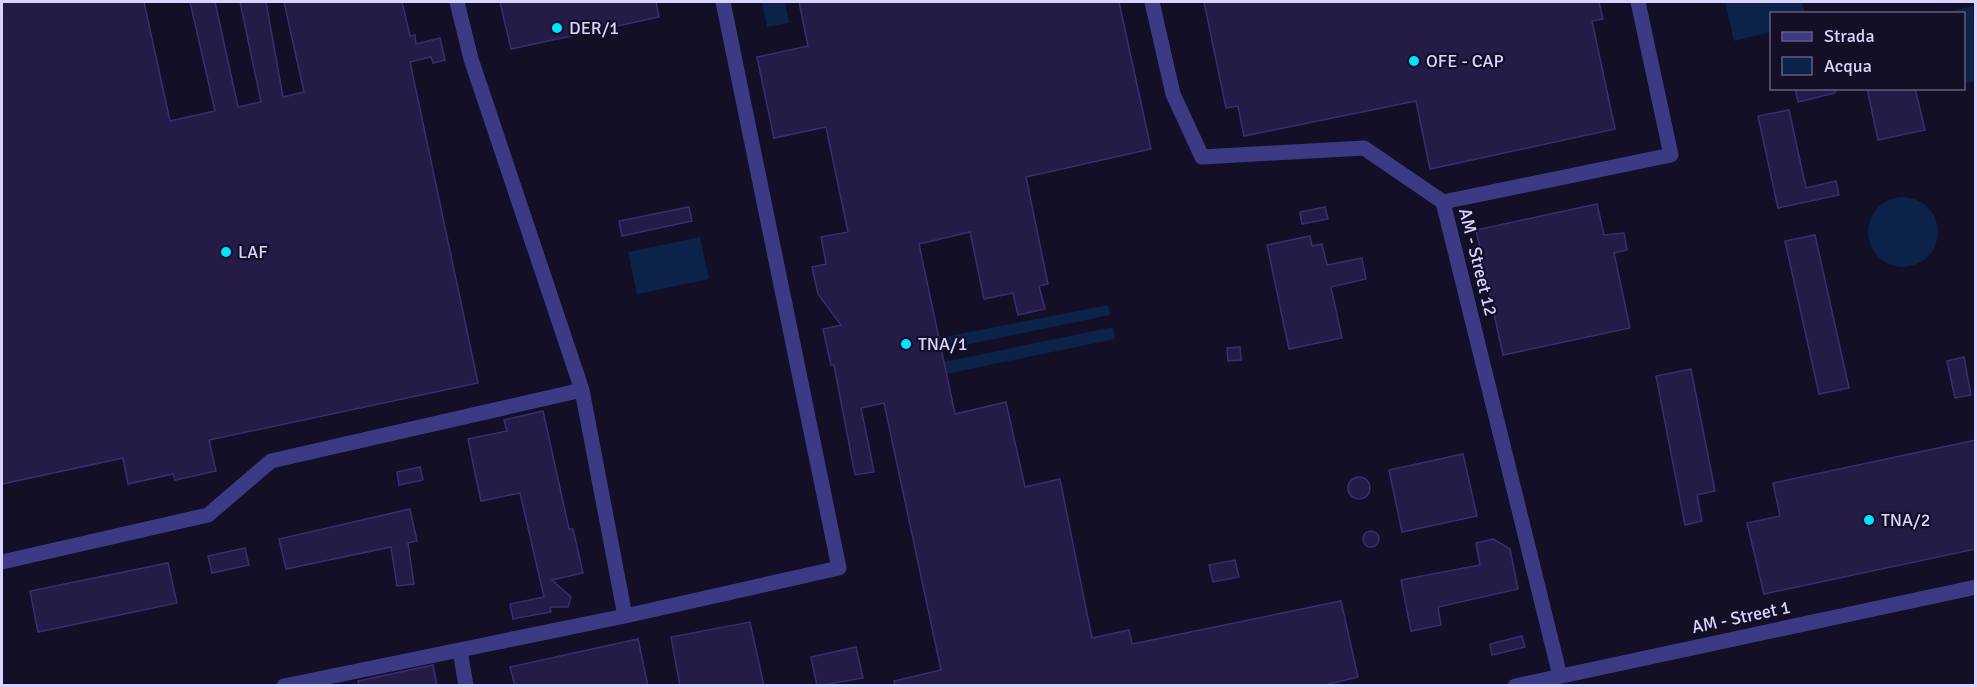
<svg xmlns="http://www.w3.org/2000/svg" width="1977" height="687" viewBox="0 0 1977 687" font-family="Signika,sans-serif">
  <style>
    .water { fill: #0c2248 }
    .building { fill: #241b47; stroke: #3b2d73; stroke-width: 1.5 }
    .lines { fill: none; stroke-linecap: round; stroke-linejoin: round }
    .minor { stroke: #3d3a85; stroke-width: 15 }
    .poi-dot { fill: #00e5ff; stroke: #130f26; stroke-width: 2 }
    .labels { text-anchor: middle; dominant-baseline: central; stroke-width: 4.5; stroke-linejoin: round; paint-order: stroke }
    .poi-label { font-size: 18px; fill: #d9d4ff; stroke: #130f26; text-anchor: start }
    .street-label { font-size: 18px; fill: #d9d4ff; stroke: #130f26 }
  </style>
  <rect width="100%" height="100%" fill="#130f26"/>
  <path class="water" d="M762 2H785L789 23 767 27Z
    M1725 2H1802L1805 13 1772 14 1771 32 1734 41Z
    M1973 6 1975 81 1964 84V14L1946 12Z
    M1868 232a35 35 0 1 1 70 0a35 35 0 1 1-70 0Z
    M700 237 709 279 637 294 628 252Z
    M1108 305 1110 315 941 350 939 338Z
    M1113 327 1115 339 946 374 944 362Z"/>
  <path class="building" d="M2 2H144L170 121 215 111 190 2H215L238 107 261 102 240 2H266L283 97 304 92 284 2H402L410 36 415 35 416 44 440 38 445 60 433 63 431 57 410 62 478 383 209 440 216 471 175 480 173 474 128 484 123 458 2 484Z
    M500 2H656L659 17 511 49Z
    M799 2H1119L1151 149 1026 177 1048 284 1039 286 1045 309 1018 315 1013 293 984 299 970 232 919 244 955 414 1006 402 1025 487 1060 479 1092 638 1129 630 1132 644 1341 601 1358 677 1321 686H895L894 681 941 670 884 403 861 408 874 472 855 475 834 365H831L823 329 841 325 818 294 812 267 826 264 821 237 848 232 826 127 774 138 757 57 808 46Z
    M1204 2H1599L1603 19 1592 21 1615 129 1430 169 1416 101 1244 136 1238 106 1226 108Z
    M1795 88H1835V93L1798 102Z
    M1867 88H1915L1925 130 1878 140Z
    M1789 110 1806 188 1836 181 1839 195 1778 208 1758 116Z
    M1597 204 1604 235 1624 233 1627 250 1614 253 1630 328 1503 355 1476 230Z
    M689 207 692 221 622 236 619 221Z
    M1325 207 1328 219 1302 224 1300 212Z
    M1815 235 1849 388 1819 394 1785 241Z
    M1310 236 1312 246 1322 244 1327 265 1362 258 1366 279 1331 287 1342 338 1289 349 1267 245Z
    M1240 347 1241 360 1228 361 1227 348Z
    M1964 357 1971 395 1955 398 1947 361Z
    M1691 369 1715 491 1697 495 1702 521 1685 525 1656 376Z
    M543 411 569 529H573L583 573 552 580 571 597 568 607H550L551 612 513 619 510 604 544 597 520 493 481 501 468 439 507 431 504 420Z
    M1976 440V549L1764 594 1747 523 1780 516 1773 483Z
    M1463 454 1477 516 1402 532 1389 470Z
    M420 467 423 480 399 485 397 472Z
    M1348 488a11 11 0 1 1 22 0a11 11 0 1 1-22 0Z
    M410 509 417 541 408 543 414 584 397 586 391 547 286 569 279 539Z
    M1363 539a8 8 0 1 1 16 0a8 8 0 1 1-16 0Z
    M1493 539 1510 549 1518 589 1438 607 1441 625 1411 631 1401 580 1480 565 1476 543Z
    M245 548 249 565 212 573 208 556Z
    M1235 560 1239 577 1213 582 1209 565Z
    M168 563 177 603 38 632 30 591Z
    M750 622 764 686H680L671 637Z
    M1522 636 1525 647 1492 655 1490 644Z
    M638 639 648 686H515L510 667Z
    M856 647 863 678 817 686 811 657Z
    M433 665 437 686H359L358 681Z"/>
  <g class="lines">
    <path class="minor" d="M457 2 471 59 582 390
      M1152 2 1173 94 1202 157 1364 148 1443 202
      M2 562 208 515 271 461 582 390 625 616 284 686
      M625 616 839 568 723 2
      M460 650 466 686
      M1560 676 1443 202 1671 155 1638 2
      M1515 686 1976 587"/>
  </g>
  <g class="poi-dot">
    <circle cx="557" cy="28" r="6"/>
    <circle cx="1414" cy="61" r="6"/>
    <circle cx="226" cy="252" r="6"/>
    <circle cx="906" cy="344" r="6"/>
    <circle cx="1869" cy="520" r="6"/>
  </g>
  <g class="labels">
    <g class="poi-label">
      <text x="569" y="28">DER/1</text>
      <text x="1426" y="61">OFE - CAP</text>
      <text x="238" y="252">LAF</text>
      <text x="918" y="344">TNA/1</text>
      <text x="1881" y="520">TNA/2</text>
    </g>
    <g class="street-label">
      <text transform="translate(1478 262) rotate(76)">AM - Street 12</text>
      <text transform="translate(1741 617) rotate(-12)">AM - Street 1</text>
    </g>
  </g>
  <rect width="1977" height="687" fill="none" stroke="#d9d4ff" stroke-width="6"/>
  <rect x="1770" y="12" width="195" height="78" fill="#130f26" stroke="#625e7d" stroke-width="1.5"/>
  <rect x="1782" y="32" width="30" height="9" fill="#3d3a85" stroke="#625e7d" stroke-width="1.5"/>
  <text x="1824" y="42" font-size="18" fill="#d9d4ff">Strada</text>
  <rect x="1782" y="57" width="30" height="18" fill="#0c2248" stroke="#625e7d" stroke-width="1.5"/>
  <text x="1824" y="72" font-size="18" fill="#d9d4ff">Acqua</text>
</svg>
